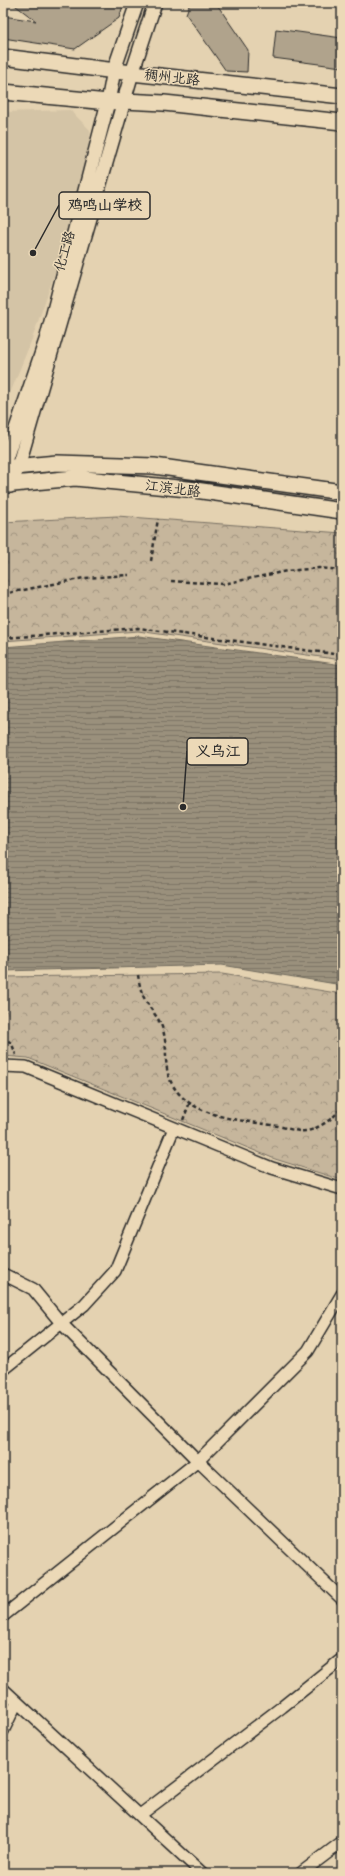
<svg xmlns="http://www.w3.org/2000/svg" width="345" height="1876" viewBox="0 0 345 1876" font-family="'Shantell Sans','LXGW WenKai TC',sans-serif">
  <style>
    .built { fill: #d4c4a6 }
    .forest { fill: url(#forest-crowns); stroke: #787064 }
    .water { fill: url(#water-rules); stroke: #6e685c }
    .building { fill: #b0a38c; stroke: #2b2b2b }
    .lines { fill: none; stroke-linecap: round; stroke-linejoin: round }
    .minor-casing { stroke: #2b2b2b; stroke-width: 14 }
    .tertiary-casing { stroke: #2b2b2b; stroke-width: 16 }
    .secondary-casing { stroke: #2b2b2b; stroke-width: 18 }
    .path { stroke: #2b2b2b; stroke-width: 2.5; stroke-dasharray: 4 3; stroke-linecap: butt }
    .minor { stroke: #ecd9b7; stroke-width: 11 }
    .tertiary { stroke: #ecd9b7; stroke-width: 13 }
    .secondary { stroke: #ecd9b7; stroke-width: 15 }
    .labels { text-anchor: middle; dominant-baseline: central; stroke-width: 3; stroke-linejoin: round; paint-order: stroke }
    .street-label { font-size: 14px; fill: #2b2b2b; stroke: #ecd9b7 }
    .leader { fill: none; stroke: #2b2b2b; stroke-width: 1.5 }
    .callout-dot { fill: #2b2b2b; stroke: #ecd9b7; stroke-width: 1.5 }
    .callout { fill: #ecd9b7; stroke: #2b2b2b; stroke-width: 1.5 }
    .callout-label { font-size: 15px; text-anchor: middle; font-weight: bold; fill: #2b2b2b }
  </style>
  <defs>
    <pattern id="forest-crowns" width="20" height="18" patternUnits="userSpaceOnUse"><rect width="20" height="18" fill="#c6b69c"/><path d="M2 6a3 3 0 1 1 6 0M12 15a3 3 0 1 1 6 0" fill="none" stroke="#a1947f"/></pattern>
    <pattern id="water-rules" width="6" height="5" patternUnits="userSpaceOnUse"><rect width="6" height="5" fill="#9a907c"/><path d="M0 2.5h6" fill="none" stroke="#7e7666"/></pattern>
  </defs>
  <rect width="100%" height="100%" fill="#e4d2b1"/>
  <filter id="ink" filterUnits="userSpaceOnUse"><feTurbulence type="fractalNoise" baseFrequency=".025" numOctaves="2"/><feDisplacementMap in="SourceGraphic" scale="8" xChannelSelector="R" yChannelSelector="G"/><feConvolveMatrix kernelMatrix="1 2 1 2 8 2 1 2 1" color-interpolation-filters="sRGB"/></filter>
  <g filter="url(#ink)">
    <path class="built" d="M328 3H342V9L327 6Z
      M70 110 90 130 92 166 32 339 3 411V112Z"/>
    <path class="forest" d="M117 516 342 533V660L138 631 3 641V522Z
      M222 974 342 994V1180L275 1159 28 1058 3 1056V977Z"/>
    <path class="water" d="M139 636 342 665V985L222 965 3 971V647Z"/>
    <path class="building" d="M12 3H124L119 18 75 49 3 38V16L36 21Z
      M190 3H216L248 50 247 72 226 71 186 14Z
      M276 29 342 38V67L273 58Z"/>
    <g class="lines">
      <g class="minor-casing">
        <path id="minor" d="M3 1066 26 1067 272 1168 342 1189
          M3 1274 33 1289 61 1323 198 1461 342 1599
          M3 1370 84 1305 115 1271 174 1128
          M3 1616 198 1461 308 1351 342 1294
          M3 1689 202 1873
          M3 1731 17 1702
          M140 1815 282 1707 342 1659
          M301 1873 342 1842"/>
      </g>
      <g class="tertiary-casing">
        <path id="tertiary" d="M3 467 47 337 108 102 114 70 137 3
          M10 486 18 467 132 73 155 3"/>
      </g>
      <g class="secondary-casing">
        <path id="secondary" d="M3 57 132 73 342 96
          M3 92 108 102 124 101 164 103 342 122
          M3 468 57 463 154 466 342 492
          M3 485 75 478 188 489 342 511"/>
      </g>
      <path class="path" d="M151 561 158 519
        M171 581 223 584 287 571 319 568 342 570
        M3 594 84 578 129 575
        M3 638 138 628 342 655
        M138 975C139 981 140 988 142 993 147 1007 159 1016 163 1030 170 1055 159 1073 181 1096 205 1119 247 1121 278 1126 287 1128 297 1132 306 1131 317 1130 338 1116 342 1106
        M3 1036 12 1044 16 1055
        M183 1120 190 1102"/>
      <use href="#minor" class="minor"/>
      <use href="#tertiary" class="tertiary"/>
      <use href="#secondary" class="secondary"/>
    </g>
  </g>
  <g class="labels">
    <g class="street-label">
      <text transform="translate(172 77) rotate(6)">稠州北路</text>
      <text transform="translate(64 251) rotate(-74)">化工路</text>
      <text transform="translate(173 488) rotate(7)">江滨北路</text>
    </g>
  </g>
  <path class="leader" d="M33 253L59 205M183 807L187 751"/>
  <g class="callout-dot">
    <circle cx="33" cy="253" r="4"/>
    <circle cx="183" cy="807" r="4"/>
  </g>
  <g class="callout">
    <rect x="59" y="192" width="91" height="27" rx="4"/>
    <rect x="187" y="738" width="61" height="27" rx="4"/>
  </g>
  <g class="callout-label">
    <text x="105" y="210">鸡鸣山学校</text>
    <text x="218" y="756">义乌江</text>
  </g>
  <rect width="345" height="1876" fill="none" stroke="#ecd9b7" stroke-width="16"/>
  <rect x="8" y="8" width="329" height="1860" fill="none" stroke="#2b2b2b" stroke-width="1.5" filter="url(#ink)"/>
</svg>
